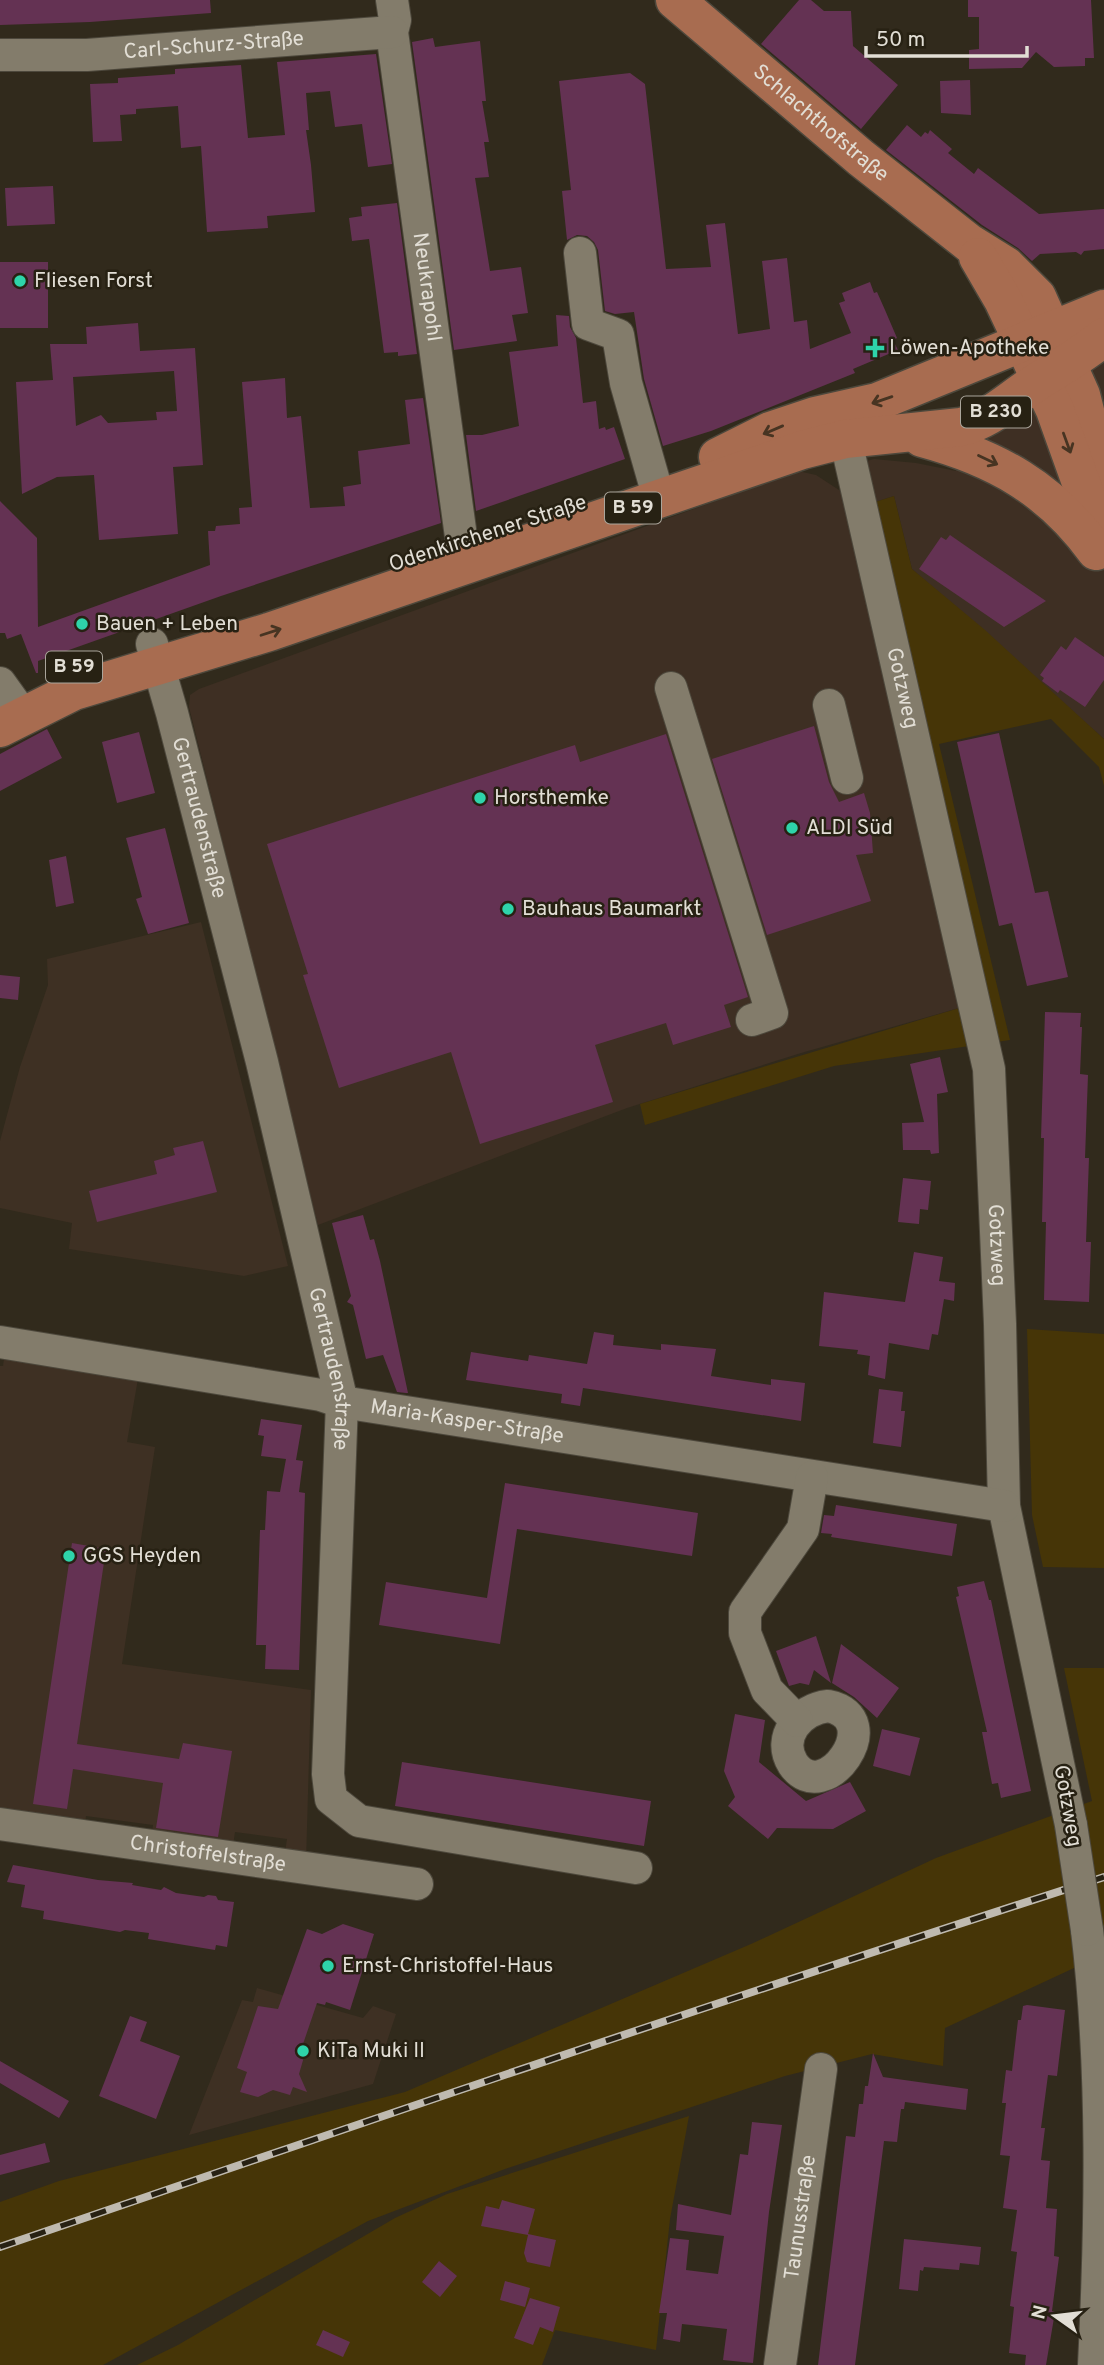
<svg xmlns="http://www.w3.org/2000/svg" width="1104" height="2365" viewBox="0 0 1104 2365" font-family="Overpass,sans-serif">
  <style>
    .commercial { fill: #3e2f23 }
    .education { fill: #3e3023 }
    .green { fill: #463507 }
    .building { fill: #643253; fill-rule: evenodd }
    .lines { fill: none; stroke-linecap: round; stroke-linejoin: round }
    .minor-casing { stroke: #4d483c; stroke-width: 34 }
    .major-casing { stroke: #4d483c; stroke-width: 41 }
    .minor { stroke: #837c6b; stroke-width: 32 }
    .major { stroke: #a86c50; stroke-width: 38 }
    .rail-casing { stroke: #bfbab0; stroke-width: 8 }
    .rail { stroke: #272113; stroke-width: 5; stroke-dasharray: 16; stroke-linecap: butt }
    .minor-bridge-casing { stroke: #4d483c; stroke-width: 34; stroke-linecap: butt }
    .minor-bridge { stroke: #837c6b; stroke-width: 32 }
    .oneway { stroke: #473422 }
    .poi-dot { fill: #2ed4aa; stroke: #272113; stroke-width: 2.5 }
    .labels { text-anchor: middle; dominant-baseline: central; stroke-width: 5; stroke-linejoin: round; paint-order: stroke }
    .shield { fill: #272113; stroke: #aaa59b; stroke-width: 2 }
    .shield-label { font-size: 19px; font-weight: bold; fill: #e2ded5 }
    .street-label { font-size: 21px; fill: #e2ded5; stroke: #272113 }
    .poi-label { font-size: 21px; fill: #e2ded5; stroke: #272113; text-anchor: start }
  </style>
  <rect width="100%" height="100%" fill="#312a1c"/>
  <path class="commercial" d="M1104 356V739L912 569 894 496 869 504 859 463 874 459 916 463 956 471 967 438Z
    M798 471 816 475 842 492 966 1006 801 1053 627 1108 318 1225 189 707 190 695 199 689Z"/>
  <path class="education" d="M201 922 288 1266 244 1276 69 1249 72 1223 0 1208V1141L20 1067 48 985 47 959Z
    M5 1351 139 1373 127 1442 155 1447 122 1664 311 1690 306 1862 284 1859 287 1839 235 1832 232 1852 151 1841 153 1825 86 1816 84 1831 0 1818V1366H3Z
    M257 1988 363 2018 373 2006 396 2014 373 2084 189 2135 242 2000 253 2002Z"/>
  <path class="green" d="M894 496 912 569 985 630 1104 739V786L1099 767 1051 719 939 744 1010 1040 834 1066 645 1125 640 1104 966 1006 847 511Z
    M1027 1329 1104 1334V1568L1043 1567 1032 1515Z
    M1064 1668H1104V1954L945 2028 943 2066 872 2054 785 2076 505 2169 368 2221 103 2365H0V2202L59 2181 405 2092 751 1944 936 1858 1092 1801Z
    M689 2116 670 2219 656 2350 555 2330 542 2365H137L178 2345 395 2218 447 2194Z"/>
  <path class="building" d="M0 0H210L211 13 90 22 0 25Z
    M799 0H811L824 11H851L853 46 898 85 861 129 761 44Z
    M968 0H1091L1094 58H1085V66L1054 67 1036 52 1022 68 969 69V50L979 49V17H968Z
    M433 38 435 47 480 41 486 101H482L489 142H484L489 177 475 178 490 271 521 267 528 313 512 315 517 341 454 350 412 42Z
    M376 54 392 164 368 167 362 124 335 127 330 91 306 93 309 130H306L311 165 315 212 267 216 268 228 207 232 201 146 181 148 178 106 136 109V114L120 115 122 141 93 142 90 84 118 83V78L175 74V69L241 65 248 138 285 135 277 62Z
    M630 73 645 84 666 269 711 267 706 225 725 223 738 334 770 329 762 261 787 258 794 322 807 320 810 349 851 333 839 303 845 301 842 293 870 282 874 293 877 292 885 310 897 338 893 340 898 350 853 369 855 373 711 431 663 446 644 379 634 312 615 314 605 311 598 250 594 242 587 236 577 235 567 240 562 191 571 190 559 81Z
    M970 80 971 115 941 113 940 81Z
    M907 125 921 137 925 132 928 134 930 130 952 149 948 153 974 174 978 168 1039 214 1104 209V249L1084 251 1081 255 1076 252 1040 254 1032 261 1018 248 982 225 886 150Z
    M53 186 55 224 7 226 5 188Z
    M397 203 417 354 398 356V352L384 353 369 239 352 241 349 218 362 216 361 207Z
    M0 262H48V328H0Z
    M556 315 569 316 570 327 576 338 583 403 596 401 599 429 605 427 606 430 614 427 625 459 476 511 466 435H482L519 426 509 352 558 346Z
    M138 323 140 351 195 348 203 465 173 467 178 534 99 540 94 475 57 477 22 494 16 382 53 380 50 344H87L86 327ZM174 371 177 411 156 412 157 420 108 423 101 415 76 426 73 377Z
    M285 378 287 418 301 416 310 508 345 506 343 487 361 484 358 451 410 444 405 400 423 398 441 523 221 596 38 661V673H36L21 634 7 639 5 633H0V501L37 538 38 627 210 565 208 531H215L216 526 240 524 239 508 252 507 242 382Z
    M950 535 973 551 1046 601 1004 627 919 569 941 537 946 540Z
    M1075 637 1104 657V680L1085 707 1060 690 1058 693 1042 681 1044 678 1040 675 1061 646 1066 650Z
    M814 726 829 782 839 802 864 793 870 813 873 853 856 855 871 901 767 935 712 759Z
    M47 729 62 758 0 791V754Z
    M139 732 155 793 117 803 102 742Z
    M999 733 1035 893 1048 891 1068 977 1027 986 1012 923 999 926 957 742Z
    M666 734 748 997 724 1005 731 1027 673 1045 666 1023 595 1045 613 1102 480 1144 451 1052 339 1088 303 975 308 974 267 844 575 745 580 762Z
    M165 828 189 923 148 934 136 899 142 897 126 838Z
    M66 856 74 903 56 907 49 860Z
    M0 975 20 977 18 1000 0 998Z
    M1045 1012 1081 1013 1080 1027H1082L1080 1074 1088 1075 1085 1158H1089L1086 1242H1091L1089 1302 1044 1300 1046 1222H1042L1044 1138H1041Z
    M940 1057 948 1092 937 1094 939 1153 931 1154 930 1150H903L902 1123 924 1122 910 1064Z
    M203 1141 217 1192 97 1222 89 1191 157 1174 154 1161 175 1155 173 1148Z
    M903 1178 931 1181 928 1210 920 1209 919 1224 898 1222Z
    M363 1215 370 1240 374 1239 380 1261 408 1393H406L397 1392 383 1355 366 1359 353 1305 347 1302 351 1296 332 1223Z
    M914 1252 943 1257 939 1281 955 1283 954 1301 944 1299 938 1335 932 1334 929 1350 889 1343 885 1379 868 1375 870 1356 857 1354 858 1350 819 1346 824 1292 905 1302Z
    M594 1332 614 1335 613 1345 661 1350V1344L716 1349 711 1376 771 1385V1379L805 1383 801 1421 583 1388 580 1406 561 1403 562 1394 466 1380 471 1352 528 1361 529 1355 587 1364Z
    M879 1389 903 1392 901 1411H905L901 1447 873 1443Z
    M261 1419 302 1425 296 1460 303 1461 299 1492 305 1493 299 1670 265 1669 266 1645H256L260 1530H265L267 1491 280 1492 286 1459 261 1456 264 1436 258 1435Z
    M505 1483 698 1513 692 1556 517 1529 500 1644 379 1625 386 1582 487 1598Z
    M836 1505 957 1524 952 1556 831 1537 832 1534 821 1533 824 1515 834 1516Z
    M72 1543 106 1549 77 1744 179 1759 183 1743 232 1751 218 1837 156 1828 163 1783 73 1769 67 1809 33 1804Z
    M984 1581 989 1600H991L1031 1791 1001 1798 998 1783 992 1784 982 1732H987L956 1597 959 1596 957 1587Z
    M816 1636 831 1683 814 1670 809 1685 800 1683 789 1686 776 1651Z
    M841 1644 899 1688 877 1718 854 1697 832 1683Z
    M735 1714 765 1720 759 1762 806 1801 850 1782 866 1811 833 1829 777 1828 768 1839 728 1806 735 1797 724 1771Z
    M882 1729 920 1738 910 1776 873 1766Z
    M402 1762 651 1801 644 1846 395 1806Z
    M13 1865 98 1880 133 1883 132 1885 161 1890 164 1887 176 1893 204 1897 208 1895 216 1896 218 1900 234 1902 227 1947 216 1945 215 1950 148 1939 149 1933 125 1930 120 1932 43 1919 44 1911 21 1907 25 1885 7 1882Z
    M343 1924 374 1934 350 2010 326 2002 325 2005 317 2003 303 2044 306 2050 299 2074 307 2092 293 2087 290 2095 273 2090 258 2097 240 2092 247 2072 237 2068 258 2006 278 2009 307 1929 322 1934Z
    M1027 2005 1065 2010 1057 2076 1048 2075 1041 2128H1045L1041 2160 1050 2161 1046 2208 1057 2209 1054 2256 1059 2257 1052 2311 1055 2312 1046 2365H1025L1026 2355 1009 2353 1014 2307 1010 2306 1017 2252 1011 2251 1017 2210 1003 2208 1010 2156 1000 2155 1006 2103H1002L1006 2070 1012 2071 1018 2020H1021L1023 2006Z
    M130 2016 147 2022 140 2041 180 2056 156 2119 99 2096Z
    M873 2053 883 2077 968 2089 966 2110 905 2102 904 2109H901L897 2142 884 2141 855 2365H818L846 2136 855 2137 859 2104H863L865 2086H868Z
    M0 2061 69 2101 59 2118 0 2083Z
    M752 2122 782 2125 769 2212 753 2363 723 2360 727 2329 682 2324 680 2342 663 2339 667 2313H659L670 2238 689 2240 686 2270 718 2274 724 2236 676 2230 678 2204 731 2215 740 2154 748 2155Z
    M45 2143 50 2162 0 2175V2155Z
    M502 2200 535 2209 528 2234 556 2240 550 2267 527 2262 524 2253 528 2235 481 2226 486 2206 499 2209Z
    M904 2239 981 2247 979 2265 960 2263 959 2270 924 2267 923 2271 920 2270 918 2291 899 2289Z
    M439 2261 457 2276 440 2297 422 2282Z
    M505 2281 530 2288 525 2307 500 2300Z
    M530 2298 560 2307 553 2332 540 2327 533 2345 514 2338Z
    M323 2330 350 2342 343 2357 316 2345Z"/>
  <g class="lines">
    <g class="minor-casing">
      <g id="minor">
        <path id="s1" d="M392 0 395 20 392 32 465 566"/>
        <path id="s2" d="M0 55H87L392 32"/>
        <path d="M580 253 588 324 618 335 626 383 654 481"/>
        <path id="s3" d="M840 415 989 1069 1000 1324 1004 1506 1071 1825"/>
        <path id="s4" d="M152 644 172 713 262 1062 342 1402 328 1774 331 1799 359 1821 636 1868"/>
        <path d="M0 683 23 715"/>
        <path d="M671 688 772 1013 752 1020"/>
        <path d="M829 705 847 778"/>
        <path id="s5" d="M0 1342 321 1395 342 1402 1004 1506"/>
        <path d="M828 1706C890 1718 824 1810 793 1764 776 1737 800 1709 828 1706Z"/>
        <path d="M797 1721 767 1690 745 1633V1612L803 1529 812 1477"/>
        <path id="s6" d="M0 1824 417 1884"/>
        <path d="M1087 1930C1104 2072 1101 2222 1094 2365"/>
        <path id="s7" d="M780 2365 821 2069"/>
      </g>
    </g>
    <g class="major-casing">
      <g id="major">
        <path id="s8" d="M675 0 861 158 969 243 1006 266 1037 297 1081 395 1104 486"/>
        <path d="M978 257 1003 300 1055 410 1104 547"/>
        <path d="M922 438C996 458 1050 488 1096 551"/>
        <path d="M718 457 770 431 815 416 877 402 1104 309"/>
        <path d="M0 728 74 691 269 632 802 450 845 439 961 427C989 420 1007 402 1031 386 1055 370 1081 356 1104 337"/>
      </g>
    </g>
    <use href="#minor" class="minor"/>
    <use href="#major" class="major"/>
    <g class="rail-casing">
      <path id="rail" d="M0 2247C367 2121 734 1996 1104 1877"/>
    </g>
    <use href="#rail" class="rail"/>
    <g class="minor-bridge-casing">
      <path id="minor-bridge" d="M1071 1825 1087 1930"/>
    </g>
    <use href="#minor-bridge" class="minor-bridge"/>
  </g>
  <defs><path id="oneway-shaft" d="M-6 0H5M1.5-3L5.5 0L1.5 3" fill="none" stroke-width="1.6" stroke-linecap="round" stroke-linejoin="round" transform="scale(1.75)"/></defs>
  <g class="oneway">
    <use href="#oneway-shaft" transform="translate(882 400) rotate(161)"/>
    <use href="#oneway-shaft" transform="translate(773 430) rotate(157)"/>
    <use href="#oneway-shaft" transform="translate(1067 443) rotate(70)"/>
    <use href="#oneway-shaft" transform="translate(988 460) rotate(25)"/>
    <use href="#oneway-shaft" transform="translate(271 632) rotate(-18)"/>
  </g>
  <g class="poi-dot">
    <circle cx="20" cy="281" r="7"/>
    <path d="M871.5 337.5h7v7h7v7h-7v7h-7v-7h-7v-7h7z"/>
    <circle cx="82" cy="624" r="7"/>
    <circle cx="480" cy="798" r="7"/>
    <circle cx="792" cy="828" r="7"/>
    <circle cx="508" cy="909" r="7"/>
    <circle cx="69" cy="1556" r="7"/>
    <circle cx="328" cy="1966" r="7"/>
    <circle cx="303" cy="2051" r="7"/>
  </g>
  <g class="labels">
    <g class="shield">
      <rect x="961" y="396.5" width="70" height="31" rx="5"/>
      <rect x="605" y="492.5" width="56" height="31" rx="5"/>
      <rect x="46" y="651.5" width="56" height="31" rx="5"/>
    </g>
    <g class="shield-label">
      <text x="996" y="412">B 230</text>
      <text x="633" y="508">B 59</text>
      <text x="74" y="667">B 59</text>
    </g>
    <g class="street-label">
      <text stroke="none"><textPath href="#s2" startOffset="214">Carl-Schurz-Straße</textPath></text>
      <text stroke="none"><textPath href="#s8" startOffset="191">Schlachthofstraße</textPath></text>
      <text stroke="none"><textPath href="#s1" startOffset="290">Neukrapohl</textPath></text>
      <text transform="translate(488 534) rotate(-18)">Odenkirchener Straße</text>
      <text stroke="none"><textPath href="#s3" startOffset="280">Gotzweg</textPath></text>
      <text stroke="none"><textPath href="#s4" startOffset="180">Gertraudenstraße</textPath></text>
      <text stroke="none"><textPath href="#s3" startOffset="847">Gotzweg</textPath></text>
      <text stroke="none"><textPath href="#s4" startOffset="747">Gertraudenstraße</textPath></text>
      <text stroke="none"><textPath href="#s5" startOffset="474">Maria-Kasper-Straße</textPath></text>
      <text transform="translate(1067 1806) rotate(80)">Gotzweg</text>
      <text stroke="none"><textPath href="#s6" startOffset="210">Christoffelstraße</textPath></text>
      <text stroke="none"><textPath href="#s7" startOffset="149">Taunusstraße</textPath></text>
    </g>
    <g class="poi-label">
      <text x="34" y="281">Fliesen Forst</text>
      <text x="889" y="348">Löwen-Apotheke</text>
      <text x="96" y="624">Bauen + Leben</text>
      <text x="494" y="798">Horsthemke</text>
      <text x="806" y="828">ALDI Süd</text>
      <text x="522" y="909">Bauhaus Baumarkt</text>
      <text x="83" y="1556">GGS Heyden</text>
      <text x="342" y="1966">Ernst-Christoffel-Haus</text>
      <text x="317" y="2051">KiTa Muki II</text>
    </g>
  </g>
  <g transform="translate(1055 2316) rotate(284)" stroke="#272113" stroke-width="5" paint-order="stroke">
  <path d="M0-5L12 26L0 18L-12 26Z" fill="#e2ded5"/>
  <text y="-10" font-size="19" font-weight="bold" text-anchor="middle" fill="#e2ded5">N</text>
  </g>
  <path d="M866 46v10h161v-10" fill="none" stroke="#e2ded5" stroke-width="3.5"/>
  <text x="876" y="46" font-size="21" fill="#e2ded5" stroke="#272113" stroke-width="5" paint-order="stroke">50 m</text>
</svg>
